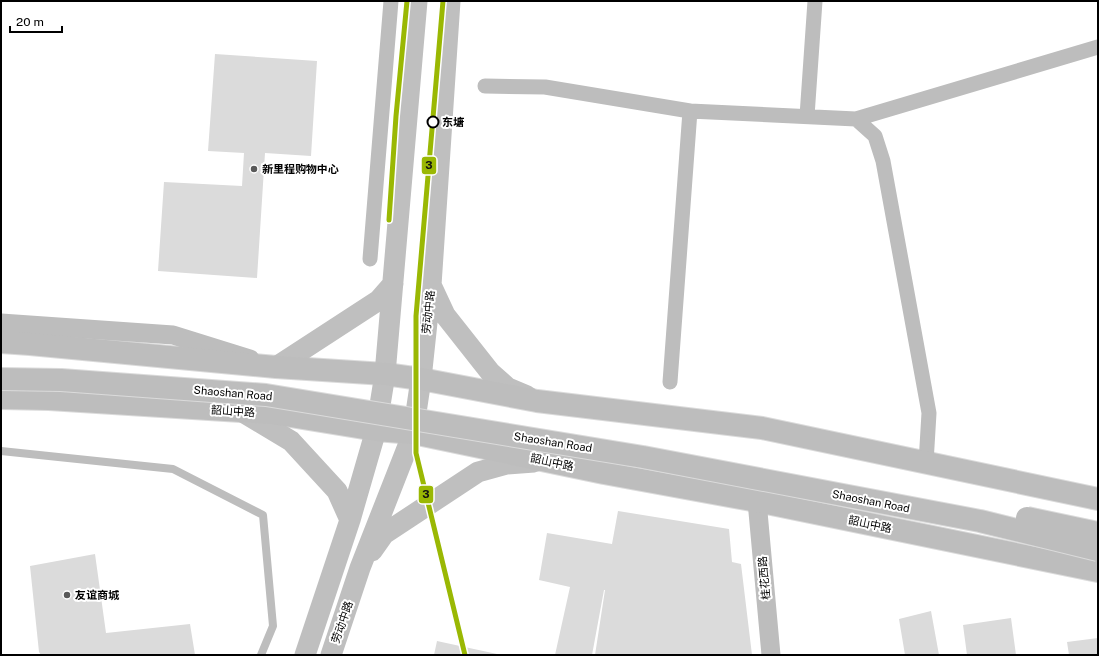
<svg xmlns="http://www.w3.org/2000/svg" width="1099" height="656" viewBox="0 0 1099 656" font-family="'Public Sans','Noto Sans SC',sans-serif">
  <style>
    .building { fill: #dbdbdb }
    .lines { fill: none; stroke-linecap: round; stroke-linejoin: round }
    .primary-casing { stroke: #dbdbdb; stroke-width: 24 }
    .service { stroke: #bdbdbd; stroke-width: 8 }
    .minor { stroke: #bdbdbd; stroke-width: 15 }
    .tertiary { stroke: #bdbdbd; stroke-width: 19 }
    .secondary { stroke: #bfbfbf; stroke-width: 21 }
    .primary { stroke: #bdbdbd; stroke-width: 22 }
    .primary-bridge-casing { stroke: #dbdbdb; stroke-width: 24; stroke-linecap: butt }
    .primary-bridge { stroke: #bdbdbd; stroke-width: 22 }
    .metro-1-casing { stroke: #fff; stroke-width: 8 }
    .metro-1 { stroke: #9ab803; stroke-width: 5 }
    .stop-dot { fill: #fff; stroke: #000; stroke-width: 2 }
    .poi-dot { fill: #595959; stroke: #fff; stroke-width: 1.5 }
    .labels { text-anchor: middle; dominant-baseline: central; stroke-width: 4; stroke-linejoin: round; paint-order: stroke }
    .stop-label { font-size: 11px; font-weight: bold; fill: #000; stroke: #fff; text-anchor: start }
    .poi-label { font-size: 11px; font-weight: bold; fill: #000; stroke: #fff; text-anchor: start }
    .street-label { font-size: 11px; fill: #000; stroke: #fff }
    .line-badge { stroke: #fff; stroke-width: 1.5 }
    .pale-badge-label { font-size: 11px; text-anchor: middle; font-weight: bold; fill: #111 }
  </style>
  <rect width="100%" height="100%" fill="#fff"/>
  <path class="building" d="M215 54 317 61 311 156 265 153 257 278 158 271 164 182 242 186 244 153 208 151Z
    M618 511 729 529 732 562 741 564 752 655H595L605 590H604L592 655H555L570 587 539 580 547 533 612 544Z
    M95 554 106 633 190 624 195 655H41L39 652 30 566Z
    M931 611 939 655H905L899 619Z
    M1011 618 1016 655H967L963 625Z
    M1098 638V655H1069L1067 642Z
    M437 641 497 654V655H434Z"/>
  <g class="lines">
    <g class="primary-casing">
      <path id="primary" d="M1 342 30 344 276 367 385 374 421 379 537 401 762 428 1098 499
        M1 398 49 399 272 413 376 430 413 433 604 473 757 501 1098 571"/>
    </g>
    <path class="service" d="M1 451 173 469 263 515 273 626 261 655"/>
    <path class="minor" d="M485 86 545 87 690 111
      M807 116 815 1
      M856 119 1098 47
      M370 259 391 1
      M670 382 690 111 856 119 875 136 883 161 929 413 926 463"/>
    <path class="tertiary" d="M1 323 173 335 250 359
      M757 501 771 655"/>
    <path class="secondary" d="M431 285 445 315 490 372 508 388 527 396
      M276 367 379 300 393 284
      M241 411 291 441 337 491 350 520
      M372 551 384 534 478 472 507 464 534 462
      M305 655 350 520 376 430 385 374 417 1
      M331 655 360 568 413 433 421 379 431 285 450 1"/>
    <use href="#primary" class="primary"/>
    <g class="primary-bridge-casing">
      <path id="primary-bridge" d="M1 379 61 380 266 395 643 457 980 521 1098 550
        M1027 518 1098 533"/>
    </g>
    <use href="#primary-bridge" class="primary-bridge"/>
    <g class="metro-1-casing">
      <path id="metro-1" d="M443 1 416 316V453L465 655
        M389 220 396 116 407 1"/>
    </g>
    <use href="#metro-1" class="metro-1"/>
  </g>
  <circle class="stop-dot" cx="433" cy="122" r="5.5"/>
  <g class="poi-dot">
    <circle cx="254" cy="169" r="4"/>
    <circle cx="67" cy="595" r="4"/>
  </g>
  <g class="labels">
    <g class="stop-label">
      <text x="442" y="122">东塘</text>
    </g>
    <g class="poi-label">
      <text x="262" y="169">新里程购物中心</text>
      <text x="75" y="595">友谊商城</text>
    </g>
    <g class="street-label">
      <text transform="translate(428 312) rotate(-84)">劳动中路</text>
      <text transform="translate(233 393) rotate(5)">Shaoshan Road</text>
      <text transform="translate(233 411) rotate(4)">韶山中路</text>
      <text transform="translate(553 442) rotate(9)">Shaoshan Road</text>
      <text transform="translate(552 462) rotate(12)">韶山中路</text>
      <text transform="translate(871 501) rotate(11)">Shaoshan Road</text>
      <text transform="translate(870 524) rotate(12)">韶山中路</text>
      <text transform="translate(764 578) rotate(-95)">桂花西路</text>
      <text transform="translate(342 622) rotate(-71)">劳动中路</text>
    </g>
  </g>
  <g class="line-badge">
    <rect x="421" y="156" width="16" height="19" rx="4" fill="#9ab803"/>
    <rect x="418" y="485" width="16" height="19" rx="4" fill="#9ab803"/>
  </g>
  <g class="pale-badge-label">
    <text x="429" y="169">3</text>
    <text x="426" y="498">3</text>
  </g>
  <rect width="1099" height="656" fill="none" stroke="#000000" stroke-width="4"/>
  <path d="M10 26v6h52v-6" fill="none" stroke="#000000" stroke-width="2"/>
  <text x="16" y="26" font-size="12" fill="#000000" stroke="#ffffff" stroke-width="3" paint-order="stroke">20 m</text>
</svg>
